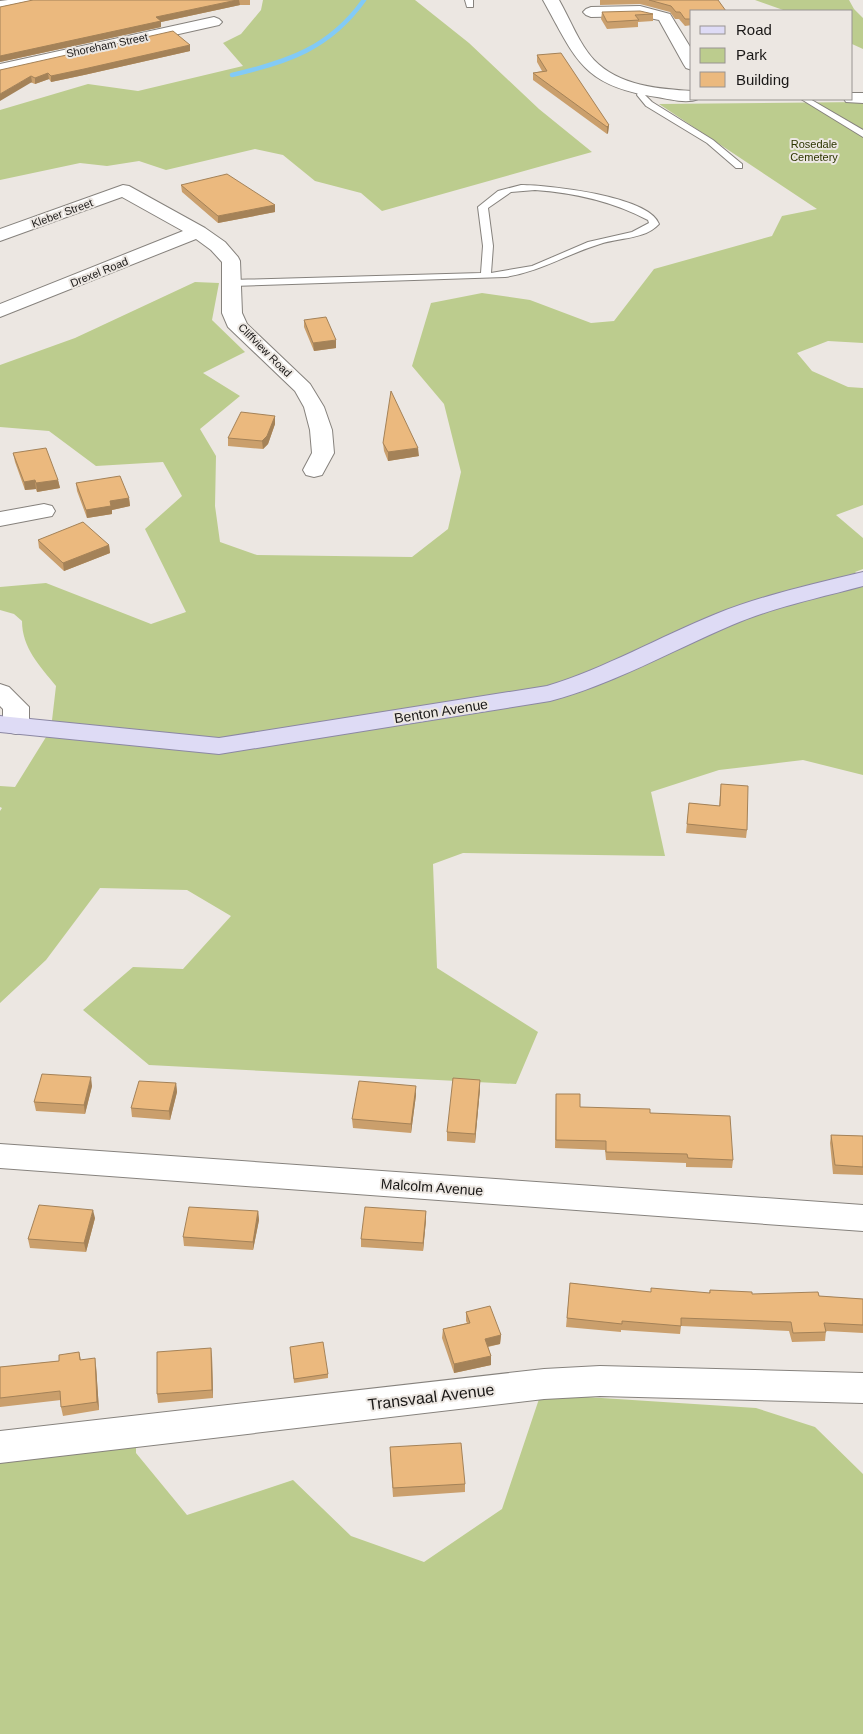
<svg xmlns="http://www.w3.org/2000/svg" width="863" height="1734" viewBox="0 0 863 1734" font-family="Arial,sans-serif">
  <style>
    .green { fill: #bccc8e }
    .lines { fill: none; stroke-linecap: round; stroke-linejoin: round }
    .stream { stroke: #82caf6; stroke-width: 4.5 }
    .service-casing { stroke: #86827d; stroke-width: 2 }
    .minor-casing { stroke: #86827d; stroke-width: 2 }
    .tertiary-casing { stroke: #86827d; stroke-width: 2 }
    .primary-casing { stroke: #8b87a3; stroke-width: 2 }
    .service { fill: #fff; fill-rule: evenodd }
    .minor { fill: #fff; fill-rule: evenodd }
    .tertiary { fill: #fff; fill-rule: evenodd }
    .primary { fill: #dedbf5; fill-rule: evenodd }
    .wall { fill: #ca9f6c }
    .shaded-wall { fill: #a48258 }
    .building { fill: #ebb97e; stroke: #a48258 }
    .labels { text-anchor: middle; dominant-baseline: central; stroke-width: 4; stroke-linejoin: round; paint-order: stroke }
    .far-street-label { font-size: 11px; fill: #1a1817; stroke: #ece7e2 }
    .far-park-label { font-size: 11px; fill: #2c3500; stroke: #ece7e2 }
    .street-label { font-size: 14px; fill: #1a1817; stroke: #ece7e2 }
    .near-street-label { font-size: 16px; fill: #1a1817; stroke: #ece7e2 }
  </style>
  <rect width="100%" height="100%" fill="#ece7e2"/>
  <path class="green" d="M263 0H415L469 43 539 109 592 152 382 211 361 193 315 181 283 155 255 149 166 170 139 161 107 166 80 163 0 180V110L88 84 138 91 243 66 223 43 241 34 261 10Z
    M755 0H849L854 9 863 18V49L852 44V11H786Z
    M863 102V343L828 341 797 353 812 371 848 387 863 388V505L836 515 863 538V569L855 572 863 579V775L803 760 719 770 651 792 665 856 463 853 433 864 437 968 538 1032 516 1084 149 1065 83 1010 133 967 183 969 231 916 187 890 100 888 46 960 0 1003V811L2 808 0 807V786L15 787 51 729 56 686C40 666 22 648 22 621L14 614 0 610V587L46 583 151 624 186 612 145 529 182 496 163 462 96 466 49 431 0 427V365L75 338 195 282 219 283 212 320 245 352 203 373 240 396 200 429 216 456 215 506 220 542 257 555 412 557 448 529 461 472 444 404 412 366 431 303 482 293 530 300 591 323 614 321 654 269 772 236 782 216 817 209 659 104Z
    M586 1397 756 1408 815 1427 863 1474V1734H0V1463L136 1446V1453L187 1515 293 1480 351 1536 424 1562 502 1509 539 1399Z"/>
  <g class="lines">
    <path class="stream" d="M232 75C288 62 330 48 364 0"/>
    <g class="service-casing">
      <path id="service" d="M465 0H473V7H467Z
        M640 87H646L645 95 652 102 713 140 742 164V168H736L707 143 646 106 637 95Z
        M801 99H810L863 130V137Z
        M521 185C548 185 649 196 659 224 644 240 620 237 600 244 567 254 540 272 505 277L232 286 227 283 232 280 481 273 483 246 478 207 498 191ZM535 190C575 193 612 201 648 220L649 223 632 232 588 242 532 266 491 273 493 246 488 208 511 192Z"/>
    </g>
    <g class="minor-casing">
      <path id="minor" d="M8 0H40L37 3 0 11V1Z
        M640 6 670 14 692 50V70L686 68 684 65 659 20 640 16 591 17 586 15 583 12 586 9 591 7Z
        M214 17 219 19 222 22 219 25 0 74V64Z
        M123 185 129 186 205 228 225 242 238 257 240 261 242 313 247 324 310 384 324 407 332 430 334 453 322 475 314 477 306 475 303 470 312 453 310 430 304 407 295 391 228 327 222 313V262L211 250 196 239 0 317V304L183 231 122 197 0 241V229Z
        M44 504 52 506 55 511 52 516 0 526V512Z
        M0 684 9 687 29 707V726L25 732 16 734 7 732 3 726V709L0 706Z
        M0 1144 863 1205V1231L0 1168Z
        M600 1366 863 1373V1403L600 1396 544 1399 0 1463V1431L544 1369Z"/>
    </g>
    <g class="tertiary-casing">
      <path id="tertiary" d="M543 0H559C570 19 579 44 594 60 619 86 659 89 692 91V99H698C687 104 669 99 657 97 582 86 576 59 543 0Z
        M852 93H863V103L846 102 844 99H852Z"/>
    </g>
    <g class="primary-casing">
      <path id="primary" d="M863 572V586C819 598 774 607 732 625 671 651 614 684 550 701L219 754 0 732V716L219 738 547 686C606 668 659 637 716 614 763 595 814 584 863 572Z"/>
    </g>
    <use href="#service" class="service"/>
    <use href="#minor" class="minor"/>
    <use href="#tertiary" class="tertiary"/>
    <use href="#primary" class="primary"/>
  </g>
  <path class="wall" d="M33 0H250V5H240L161 22V27L0 62V7Z
    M600 0H718L692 11V25L685 26 679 19H675L670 12 640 4 600 5Z
    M602 12 653 14V21L638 22V27L607 29 601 19Z
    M190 45V51L84 75 51 82 49 79 35 84 0 70Z
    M537 55 609 125 608 133 607 134 533 80V73L542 71 537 62Z
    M181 185 275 205V212L218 223 182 192Z
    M304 320 336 348 314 351 304 327Z
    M275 416V424L268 444 263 449 228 446V438Z
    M383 443 419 456 388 461 384 451Z
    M13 453 58 480 60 488 37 492 36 489 25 490 15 462Z
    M76 483 129 498 130 506 112 510V514L87 518 77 491Z
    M38 540 109 545 110 553 64 571 39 548Z
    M721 784 747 830 746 838 686 833 689 803 719 806Z
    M176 1083 177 1092 170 1120 132 1117 131 1108Z
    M92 1086 85 1114 36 1111 34 1102Z
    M480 1089 475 1143 447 1141V1132Z
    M556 1094 580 1107 650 1113 733 1160 732 1168 686 1167V1163L606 1160 605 1150 555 1148Z
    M416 1095 411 1133 353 1128 352 1119Z
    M831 1135 863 1136V1175L833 1174 830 1143Z
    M258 1211 259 1220 253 1250 184 1246 183 1237Z
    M426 1211V1220L423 1251 361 1247V1239Z
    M95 1218 86 1252 30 1248 28 1239Z
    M570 1283 650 1292 709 1293 710 1290 752 1294 819 1296 863 1299V1333L826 1331 825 1341 792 1342 789 1331 681 1326 680 1334 621 1330V1332L566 1327Z
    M466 1312 501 1335 500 1344 488 1347 491 1356V1365L454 1373 442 1338 443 1329 467 1323 466 1321Z
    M290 1347 328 1374V1378L294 1383Z
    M79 1352 81 1360 96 1366 99 1410 63 1416 61 1407V1400L0 1407V1367L59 1361Z
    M212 1356 213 1398 158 1403 157 1394Z
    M390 1455 465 1484V1492L393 1497Z"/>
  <path class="shaded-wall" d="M237 0H239L240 5 161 22V27L0 62V56L156 17Z
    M190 45V51L84 75 51 82V76Z
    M48 73 49 79 35 84V78Z
    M31 76 32 82 0 101V94Z
    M609 125 608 133 607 134V127Z
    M275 205V212L218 223V216Z
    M336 340V348L314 351 313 343Z
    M275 416V424L268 444 263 449 262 441Z
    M418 448 419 456 388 461V452Z
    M35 480 36 489 25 490 24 482Z
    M58 480 60 488 37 492 36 483Z
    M129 498 130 506 112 510V514L87 518 86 510 110 501Z
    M109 545 110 553 64 571 63 563Z
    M91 1077 92 1086 85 1114 84 1105Z
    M480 1080V1089L475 1143V1134Z
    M176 1083 177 1092 170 1120 169 1111Z
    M416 1086V1095L411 1133V1124Z
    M93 1210 95 1218 86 1252 84 1243Z
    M258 1211 259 1220 253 1250V1242Z
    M426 1211V1220L423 1251V1243Z
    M501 1335 500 1344 485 1347V1339Z
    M211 1348 212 1356 213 1398 212 1390Z
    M491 1356V1365L454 1373V1364Z
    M95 1358 96 1366 99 1410 97 1402Z"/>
  <path class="building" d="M33 0H237L156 17 161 21 0 56V7Z
    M649 0H718L726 11H692V19H685L680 12H676L671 6Z
    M640 11 653 14 635 15 639 20 607 22 602 12Z
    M173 31 190 45 84 69 51 76 48 73 35 78 31 76 0 94V70Z
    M561 53 609 125 607 127 533 73 547 71 537 55Z
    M227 174 275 205 218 216 181 185Z
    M326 317 336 340 313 343 304 320Z
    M391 391 418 448 388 452 383 443Z
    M241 412 275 416 267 436 262 441 228 438Z
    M46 448 58 480 36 483 35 480 24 482 13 453Z
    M120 476 129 498 110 501 111 506 86 510 76 483Z
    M83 522 109 545 63 563 38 540Z
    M721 784 748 786 747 830 687 824 689 803 720 806Z
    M42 1074 91 1077 84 1105 34 1102Z
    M453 1078 480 1080 475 1134 447 1132Z
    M139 1081 176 1083 169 1111 131 1108Z
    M359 1081 416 1086 411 1124 352 1119Z
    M556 1094H580V1107L650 1109V1113L730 1116 733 1160 688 1158 687 1154 606 1152V1141L556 1140Z
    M831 1135 863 1136V1167L835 1165Z
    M39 1205 93 1210 84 1243 28 1239Z
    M189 1207 258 1211 253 1242 183 1237Z
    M365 1207 426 1211 423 1243 361 1239Z
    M570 1283 651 1292V1288L710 1293V1290L752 1292V1294L818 1292 819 1296 863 1299V1325L824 1323 826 1332 793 1333 791 1322 681 1318V1326L622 1321V1324L567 1318Z
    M490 1306 501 1335 485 1339 491 1356 454 1364 443 1329 470 1323 466 1312Z
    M323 1342 328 1374 294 1379 290 1347Z
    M211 1348 212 1390 157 1394V1352Z
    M79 1352 80 1360 95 1358 97 1402 61 1407 60 1391 0 1398V1367L59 1361V1355Z
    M461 1443 465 1484 393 1488 390 1447Z"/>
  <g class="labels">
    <g class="far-street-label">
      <text transform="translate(107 45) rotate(-12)">Shoreham Street</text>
      <text transform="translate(62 213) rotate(-20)">Kleber Street</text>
      <text transform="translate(99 272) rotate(-22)">Drexel Road</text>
      <text transform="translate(265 350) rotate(45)">Cliffview Road</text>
    </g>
    <g class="far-park-label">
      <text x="814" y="144">Rosedale<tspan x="814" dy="13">Cemetery</tspan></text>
    </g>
    <g class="street-label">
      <text transform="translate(441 711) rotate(-9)">Benton Avenue</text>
      <text transform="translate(432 1187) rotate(4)">Malcolm Avenue</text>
    </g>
    <g class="near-street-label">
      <text transform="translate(431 1397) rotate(-7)">Transvaal Avenue</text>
    </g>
  </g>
  <rect x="690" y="10" width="162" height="90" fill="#ece7e2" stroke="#989491"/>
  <rect x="700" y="26" width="25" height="8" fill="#dedbf5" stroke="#989491"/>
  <text x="736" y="35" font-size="15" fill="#1a1817">Road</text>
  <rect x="700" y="48" width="25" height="15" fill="#bccc8e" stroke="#989491"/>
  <text x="736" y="60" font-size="15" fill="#1a1817">Park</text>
  <rect x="700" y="72" width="25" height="15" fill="#ebb97e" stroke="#989491"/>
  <text x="736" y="85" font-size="15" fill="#1a1817">Building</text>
</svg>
